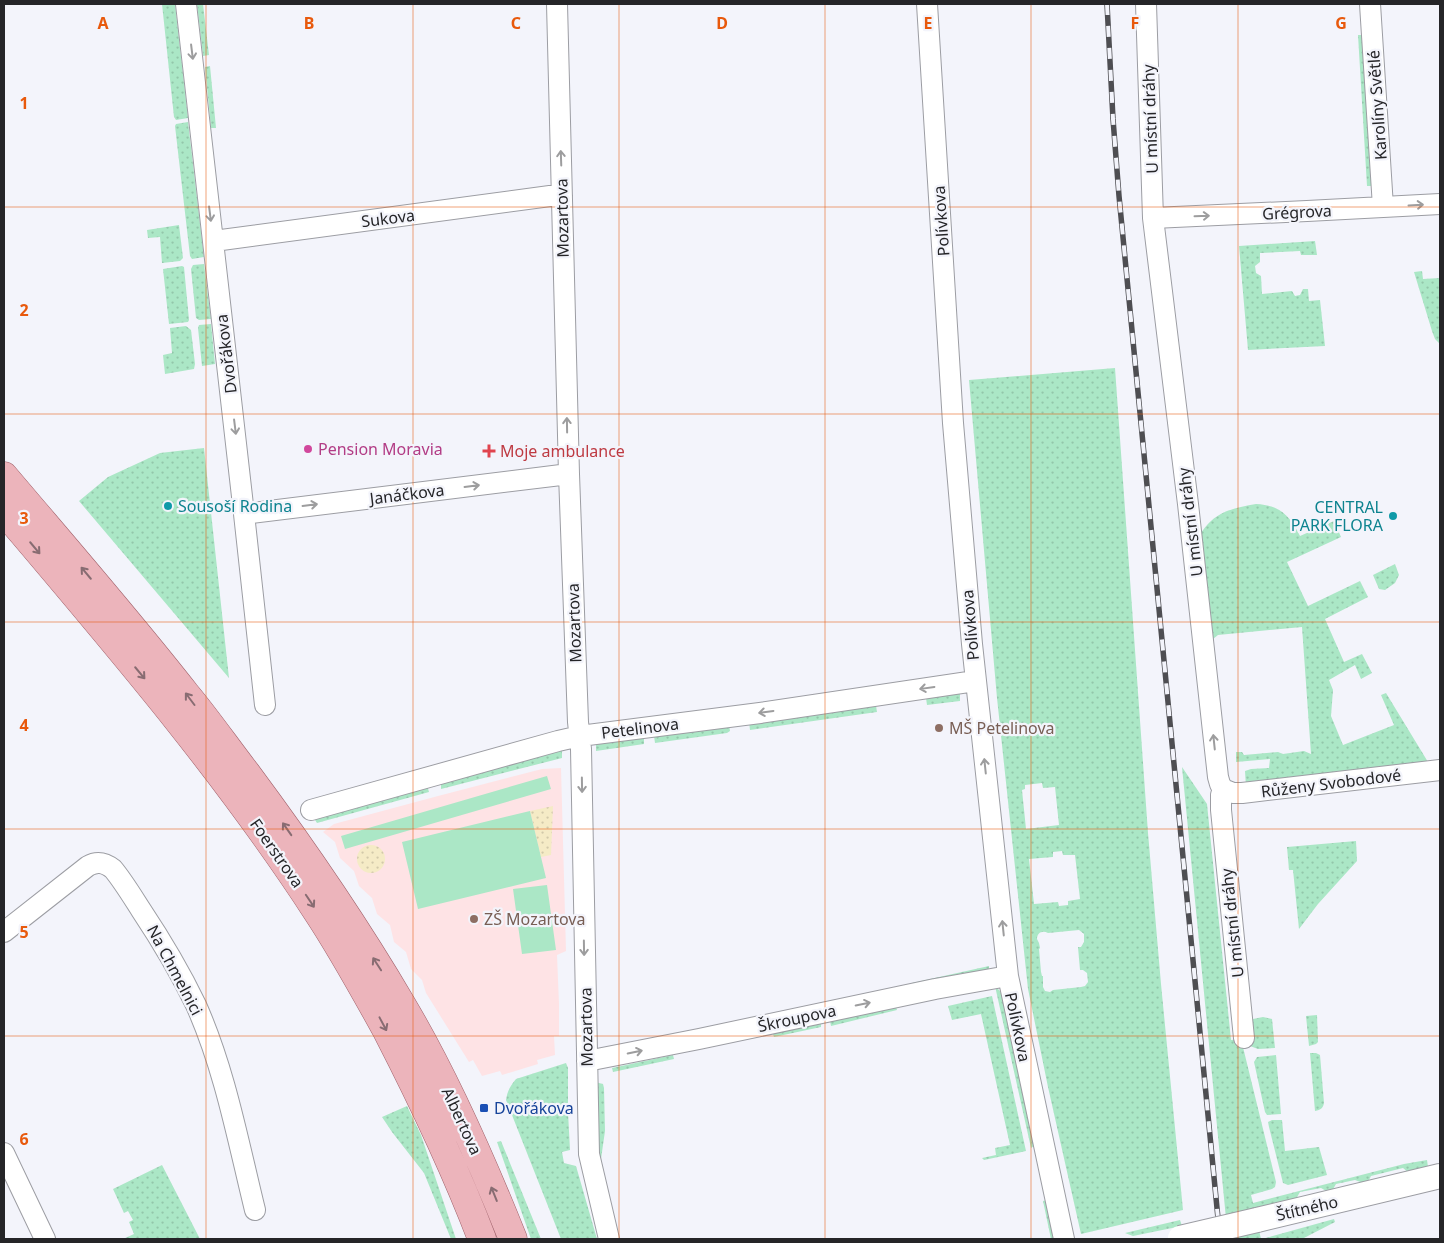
<svg xmlns="http://www.w3.org/2000/svg" width="1444" height="1243" viewBox="0 0 1444 1243" font-family="'Noto Sans',sans-serif">
  <style>
    .education { fill: #fee3e5 }
    .green { fill: url(#green-dots); fill-rule: evenodd }
    .sand { fill: url(#sand-dots) }
    .pitch { fill: #abe7c6 }
    .lines { fill: none; stroke-linecap: round; stroke-linejoin: round }
    .minor-casing { stroke: #9c9da3; stroke-width: 22 }
    .tertiary-casing { stroke: #9c9da3; stroke-width: 26 }
    .primary-casing { stroke: #9f616a; stroke-width: 29 }
    .minor { stroke: #fff; stroke-width: 20 }
    .tertiary { stroke: #fff; stroke-width: 24 }
    .primary { stroke: #ecb4bb; stroke-width: 28 }
    .rail-casing { stroke: #4e4e52; stroke-width: 5.5 }
    .rail { stroke: #f3f4fb; stroke-width: 4; stroke-dasharray: 11; stroke-linecap: butt }
    .tertiary-bridge-casing { stroke: #9c9da3; stroke-width: 26; stroke-linecap: butt }
    .tertiary-bridge { stroke: #fff; stroke-width: 24 }
    .oneway { stroke: #9d9d9e }
    .oneway2 { stroke: #886c72 }
    .grid { fill: none; stroke: #e8590c; stroke-width: 1; stroke-opacity: 0.55 }
    .hotel-dot { fill: #d1479c; stroke: #f3f4fb; stroke-width: 2 }
    .health-dot { fill: #e0444e; stroke: #f3f4fb; stroke-width: 2 }
    .culture-dot { fill: #0f9aa8; stroke: #f3f4fb; stroke-width: 2 }
    .education-dot { fill: #8d6e63; stroke: #f3f4fb; stroke-width: 2 }
    .transit-dot { fill: #1a4fb4; stroke: #f3f4fb; stroke-width: 2 }
    .labels { text-anchor: middle; dominant-baseline: central; stroke-width: 4.5; stroke-linejoin: round; paint-order: stroke }
    .street-label { font-size: 16px; fill: #252528; stroke: #f3f4fb }
    .hotel-label { font-size: 16px; fill: #b23c85; stroke: #f3f4fb; text-anchor: start }
    .health-label { font-size: 16px; fill: #be3a42; stroke: #f3f4fb; text-anchor: start }
    .culture-label { font-size: 16px; fill: #0d838f; stroke: #f3f4fb; text-anchor: start }
    .education-label { font-size: 16px; fill: #785e54; stroke: #f3f4fb; text-anchor: start }
    .transit-label { font-size: 16px; fill: #164399; stroke: #f3f4fb; text-anchor: start }
    .grid-label { font-size: 16px; text-anchor: middle; font-weight: bold; fill: #e8590c; stroke: #f3f4fb; stroke-width: 4.5; stroke-linejoin: round; paint-order: stroke }
  </style>
  <defs>
    <pattern id="green-dots" width="8" height="8" patternUnits="userSpaceOnUse" patternTransform="scale(1.25)"><rect width="8" height="8" fill="#abe7c6"/><path d="M2 2h.1M6 6h.1" fill="none" stroke="#93c6aa" stroke-width="1.8" stroke-linecap="round"/></pattern>
    <pattern id="sand-dots" width="8" height="8" patternUnits="userSpaceOnUse" patternTransform="scale(1.25)"><rect width="8" height="8" fill="#f5ebc6"/><path d="M2 2h.1M6 6h.1" fill="none" stroke="#d2c9aa" stroke-width="1.8" stroke-linecap="round"/></pattern>
  </defs>
  <rect width="100%" height="100%" fill="#f3f4fb"/>
  <path class="education" d="M561 768 566 951 557 955 559 1004V1036H554L555 1055 537 1060 538 1064 502 1075 500 1071 482 1076 473 1060 469 1062 426 993 422 980 411 969 406 952 394 942 390 925 377 914 372 898 359 886 354 871 340 858 335 842 323 832 334 824 438 796 542 769Z"/>
  <path class="green" d="M162 4H175L188 118 176 120 174 117Z
    M197 4H203L209 55 203 56Z
    M1358 35H1365L1374 186H1367Z
    M210 66 216 128H211L205 67Z
    M188 122 204 257 192 259 190 256 175 126 176 124Z
    M179 225 183 258 180 261 162 263 160 237 148 238 147 230Z
    M1315 241 1317 255H1301L1300 251 1260 253V262L1255 266 1256 273 1261 276 1262 294 1292 291 1295 296 1300 295 1303 289H1308L1309 301 1320 300 1325 346 1248 350 1239 246Z
    M204 264 211 319 199 320 196 318 191 269 193 265Z
    M182 266 184 267 189 320 188 322 169 324 163 269Z
    M1422 271 1423 279 1440 278V344L1435 339 1432 331 1414 272Z
    M211 324 215 364 202 366 198 328 199 325Z
    M186 326 191 330 195 364 194 369 165 374 163 355 172 353 170 328Z
    M1115 368 1148 833 1161 984 1183 1210 1081 1234 1048 1087 1028 989 997 698 969 380ZM1042 783 1043 788 1055 787 1059 825 1026 829 1022 790 1025 789V785ZM1062 851 1063 855H1075L1080 899 1068 901V905L1059 906 1058 902 1034 904 1029 859 1053 857V852ZM1079 930 1084 934V942L1081 947H1078L1080 970H1083L1087 973 1088 982 1085 986 1081 987 1053 990 1050 992 1045 991 1043 987V976H1042L1041 972 1039 949 1040 948 1039 943 1037 939C1037 933 1042 930 1048 933Z
    M204 448 229 678 79 501 108 477 160 453Z
    M1256 504C1280 505 1290 516 1300 536L1334 521 1341 537 1287 562 1308 606 1360 581 1368 597 1325 619 1344 662 1362 654 1372 673 1361 679 1355 665 1329 680 1333 690 1331 716 1343 745 1394 725 1381 695 1386 693 1428 762 1246 787 1245 771 1251 769 1269 768 1270 759 1236 762V752H1242L1244 755 1278 752 1283 754 1304 751 1311 754 1302 627 1218 635 1213 639 1199 536C1214 512 1229 509 1256 504Z
    M1395 564 1399 575 1395 583 1385 590 1379 589 1373 575Z
    M960 693V701L927 705 926 698Z
    M876 706 877 712 750 730 749 722Z
    M729 725 730 731 727 733 655 743 654 736Z
    M644 737V744L596 751V744Z
    M562 750V758L441 789V782Z
    M1182 767 1207 804 1231 1040 1241 1039 1276 1182 1275 1187 1272 1189 1251 1195 1253 1203 1404 1164 1427 1160 1428 1167 1409 1173 1403 1168 1371 1176 1368 1182 1363 1183 1355 1180 1336 1184 1332 1191 1328 1192 1321 1188 1300 1192 1296 1199 1254 1208 1261 1239H1228Z
    M427 785 429 792 317 823 313 817Z
    M1356 841 1357 861 1318 904 1299 929 1293 870H1289L1287 847Z
    M989 966V969L913 987 912 983Z
    M995 986 1000 991 1001 993 1034 1146 1031 1148Z
    M992 996 1026 1151 984 1160 982 1158 996 1155 995 1148 1010 1145 981 1014 952 1020 948 1006Z
    M896 1007 897 1010 831 1026 830 1021Z
    M1317 1015 1318 1042 1316 1044 1309 1046 1306 1016Z
    M1263 1017 1272 1019 1275 1048 1258 1049 1250 1046 1249 1022 1253 1019Z
    M821 1024V1027L774 1037 773 1034Z
    M1310 1053H1316L1320 1055 1324 1103C1323 1108 1321 1110 1315 1111Z
    M673 1055 674 1059 613 1072 612 1068Z
    M1276 1055 1281 1114 1267 1115 1265 1112 1254 1062 1257 1057Z
    M566 1063 568 1068V1112L570 1150 562 1152 564 1163 576 1166 597 1239H561L506 1100C507 1092 510 1086 516 1079Z
    M595 1082 603 1084 604 1088 605 1131 601 1159 604 1173 600 1174 596 1157Z
    M407 1106 421 1135 456 1239H451L424 1173 392 1132 382 1117Z
    M1272 1120H1282L1285 1151 1319 1147 1327 1175 1292 1184 1288 1185 1283 1183 1269 1127 1268 1122Z
    M501 1141 541 1239H531L497 1142Z
    M162 1165 200 1239H123L134 1234 129 1222 133 1220 128 1211 124 1213 113 1189Z
    M1047 1200 1055 1239H1051L1043 1201Z
    M1334 1219 1335 1222 1302 1239H1262Z
    M1180 1220 1182 1226 1133 1236 1125 1233Z"/>
  <path class="sand" d="M553 806 551 855 541 857 530 811Z
    M357 859a14 14 0 1 1 28 0a14 14 0 1 1-28 0Z"/>
  <path class="pitch" d="M547 776 551 789 345 849 341 836Z
    M530 811 546 878 418 909 402 842Z
    M547 885 556 950 522 954 513 889Z"/>
  <g class="lines">
    <g class="minor-casing">
      <path id="minor" d="M186 4 244 514 265 705
        M557 4 569 474 578 722 581 749 589 1154 609 1239
        M927 4 953 423 972 644 1008 976 1064 1239
        M1146 4 1153 218 1188 504 1218 777 1220 784 1223 789 1221 795V810L1244 1038
        M1370 4 1383 207
        M1153 218 1307 211 1440 204
        M214 241 550 196H562
        M244 514 569 474
        M1223 789 1233 793H1242L1440 770
        M311 810 558 741 580 736 760 713 975 681
        M4 932 88 866C97 861 104 862 113 869 123 881 132 896 141 910 161 940 180 972 196 1005 225 1070 238 1141 255 1210
        M587 1061 699 1039 935 989 1008 976
        M4 1153 45 1239"/>
    </g>
    <g class="tertiary-casing">
      <path id="tertiary" d="M1257 1220 1440 1176"/>
    </g>
    <g class="primary-casing">
      <path id="primary" d="M4 476C65 548 127 619 185 693 207 719 226 747 247 774 302 848 355 925 402 1005 446 1079 481 1159 513 1239
        M4 511C114 641 225 770 318 913 343 951 365 991 387 1031 422 1099 455 1168 482 1239"/>
    </g>
    <use href="#minor" class="minor"/>
    <use href="#tertiary" class="tertiary"/>
    <use href="#primary" class="primary"/>
    <g class="rail-casing">
      <path id="rail" d="M1107 4 1113 119 1119 196 1220 1239"/>
    </g>
    <use href="#rail" class="rail"/>
    <g class="tertiary-bridge-casing">
      <path id="tertiary-bridge" d="M1180 1238 1257 1220"/>
    </g>
    <use href="#tertiary-bridge" class="tertiary-bridge"/>
  </g>
  <defs><path id="oneway-shaft" d="M-6 0H5M1.5-3L5.5 0L1.5 3" fill="none" stroke-width="1.6" stroke-linecap="round" stroke-linejoin="round" transform="scale(1.25)"/></defs>
  <g class="oneway">
    <use href="#oneway-shaft" transform="translate(192 52) rotate(83)"/>
    <use href="#oneway-shaft" transform="translate(561 158) rotate(-92)"/>
    <use href="#oneway-shaft" transform="translate(1416 205) rotate(-3)"/>
    <use href="#oneway-shaft" transform="translate(210 214) rotate(83)"/>
    <use href="#oneway-shaft" transform="translate(1202 216) rotate(-2)"/>
    <use href="#oneway-shaft" transform="translate(567 425) rotate(-91)"/>
    <use href="#oneway-shaft" transform="translate(235 427) rotate(83)"/>
    <use href="#oneway-shaft" transform="translate(472 486) rotate(-7)"/>
    <use href="#oneway-shaft" transform="translate(310 505) rotate(-7)"/>
    <use href="#oneway-shaft" transform="translate(927 688) rotate(172)"/>
    <use href="#oneway-shaft" transform="translate(766 712) rotate(172)"/>
    <use href="#oneway-shaft" transform="translate(1214 742) rotate(-96)"/>
    <use href="#oneway-shaft" transform="translate(985 766) rotate(-96)"/>
    <use href="#oneway-shaft" transform="translate(582 785) rotate(89)"/>
    <use href="#oneway-shaft" transform="translate(1003 928) rotate(-96)"/>
    <use href="#oneway-shaft" transform="translate(584 948) rotate(89)"/>
    <use href="#oneway-shaft" transform="translate(863 1004) rotate(-12)"/>
    <use href="#oneway-shaft" transform="translate(635 1052) rotate(-12)"/>
  </g>
  <g class="oneway2">
    <use href="#oneway-shaft" transform="translate(35 548) rotate(50)"/>
    <use href="#oneway-shaft" transform="translate(86 573) rotate(-130)"/>
    <use href="#oneway-shaft" transform="translate(140 673) rotate(50)"/>
    <use href="#oneway-shaft" transform="translate(190 699) rotate(-127)"/>
    <use href="#oneway-shaft" transform="translate(287 829) rotate(-125)"/>
    <use href="#oneway-shaft" transform="translate(310 901) rotate(56)"/>
    <use href="#oneway-shaft" transform="translate(377 964) rotate(-123)"/>
    <use href="#oneway-shaft" transform="translate(383 1024) rotate(62)"/>
    <use href="#oneway-shaft" transform="translate(494 1194) rotate(-112)"/>
  </g>
  <path class="grid" d="M206 4V1239M413 4V1239M619 4V1239M825 4V1239M1031 4V1239M1238 4V1239M4 207H1440M4 414H1440M4 622H1440M4 829H1440M4 1036H1440"/>
  <circle class="hotel-dot" cx="308" cy="449" r="5"/>
  <path class="health-dot" d="M486.5 443.5h5v5h5v5h-5v5h-5v-5h-5v-5h5z"/>
  <g class="culture-dot">
    <circle cx="168" cy="506" r="5"/>
    <circle cx="1393" cy="516" r="5"/>
  </g>
  <g class="education-dot">
    <circle cx="939" cy="728" r="5"/>
    <circle cx="474" cy="919" r="5"/>
  </g>
  <rect class="transit-dot" x="479" y="1103" width="10" height="10" rx="2.5"/>
  <g class="labels">
    <g class="street-label">
      <text transform="translate(1377 105) rotate(-94)">Karolíny Světlé</text>
      <text transform="translate(1150 119) rotate(-92)">U místní dráhy</text>
      <text transform="translate(1297 212) rotate(-3)">Grégrova</text>
      <text transform="translate(388 218) rotate(-7)">Sukova</text>
      <text transform="translate(562 218) rotate(-91)">Mozartova</text>
      <text transform="translate(941 221) rotate(-94)">Polívkova</text>
      <text transform="translate(226 354) rotate(-97)">Dvořákova</text>
      <text transform="translate(407 494) rotate(-7)">Janáčkova</text>
      <text transform="translate(1190 522) rotate(-97)">U místní dráhy</text>
      <text transform="translate(574 623) rotate(-92)">Mozartova</text>
      <text transform="translate(970 625) rotate(-95)">Polívkova</text>
      <text transform="translate(640 728) rotate(-7)">Petelinova</text>
      <text transform="translate(1331 783) rotate(-7)">Růženy Svobodové</text>
      <text transform="translate(277 853) rotate(55)">Foerstrova</text>
      <text transform="translate(1232 923) rotate(-96)">U místní dráhy</text>
      <text transform="translate(175 970) rotate(62)">Na Chmelnici</text>
      <text transform="translate(797 1018) rotate(-12)">Škroupova</text>
      <text transform="translate(586 1027) rotate(-91)">Mozartova</text>
      <text transform="translate(1018 1027) rotate(78)">Polívkova</text>
      <text transform="translate(462 1121) rotate(65)">Albertova</text>
      <text transform="translate(1307 1208) rotate(-13)">Štítného</text>
    </g>
    <g class="hotel-label">
      <text x="318" y="449">Pension Moravia</text>
    </g>
    <g class="health-label">
      <text x="500" y="451">Moje ambulance</text>
    </g>
    <g class="culture-label">
      <text x="178" y="506">Sousoší Rodina</text>
      <text x="1383" y="507" text-anchor="end">CENTRAL<tspan x="1383" dy="18">PARK FLORA</tspan></text>
    </g>
    <g class="education-label">
      <text x="949" y="728">MŠ Petelinova</text>
      <text x="484" y="919">ZŠ Mozartova</text>
    </g>
    <g class="transit-label">
      <text x="494" y="1108">Dvořákova</text>
    </g>
  </g>
  <g class="grid-label">
    <text x="103" y="29">A</text>
    <text x="309" y="29">B</text>
    <text x="516" y="29">C</text>
    <text x="722" y="29">D</text>
    <text x="928" y="29">E</text>
    <text x="1135" y="29">F</text>
    <text x="1341" y="29">G</text>
    <text x="24" y="109">1</text>
    <text x="24" y="316">2</text>
    <text x="24" y="524">3</text>
    <text x="24" y="731">4</text>
    <text x="24" y="938">5</text>
    <text x="24" y="1145">6</text>
  </g>
  <rect width="1444" height="1243" fill="none" stroke="#252528" stroke-width="10"/>
</svg>
